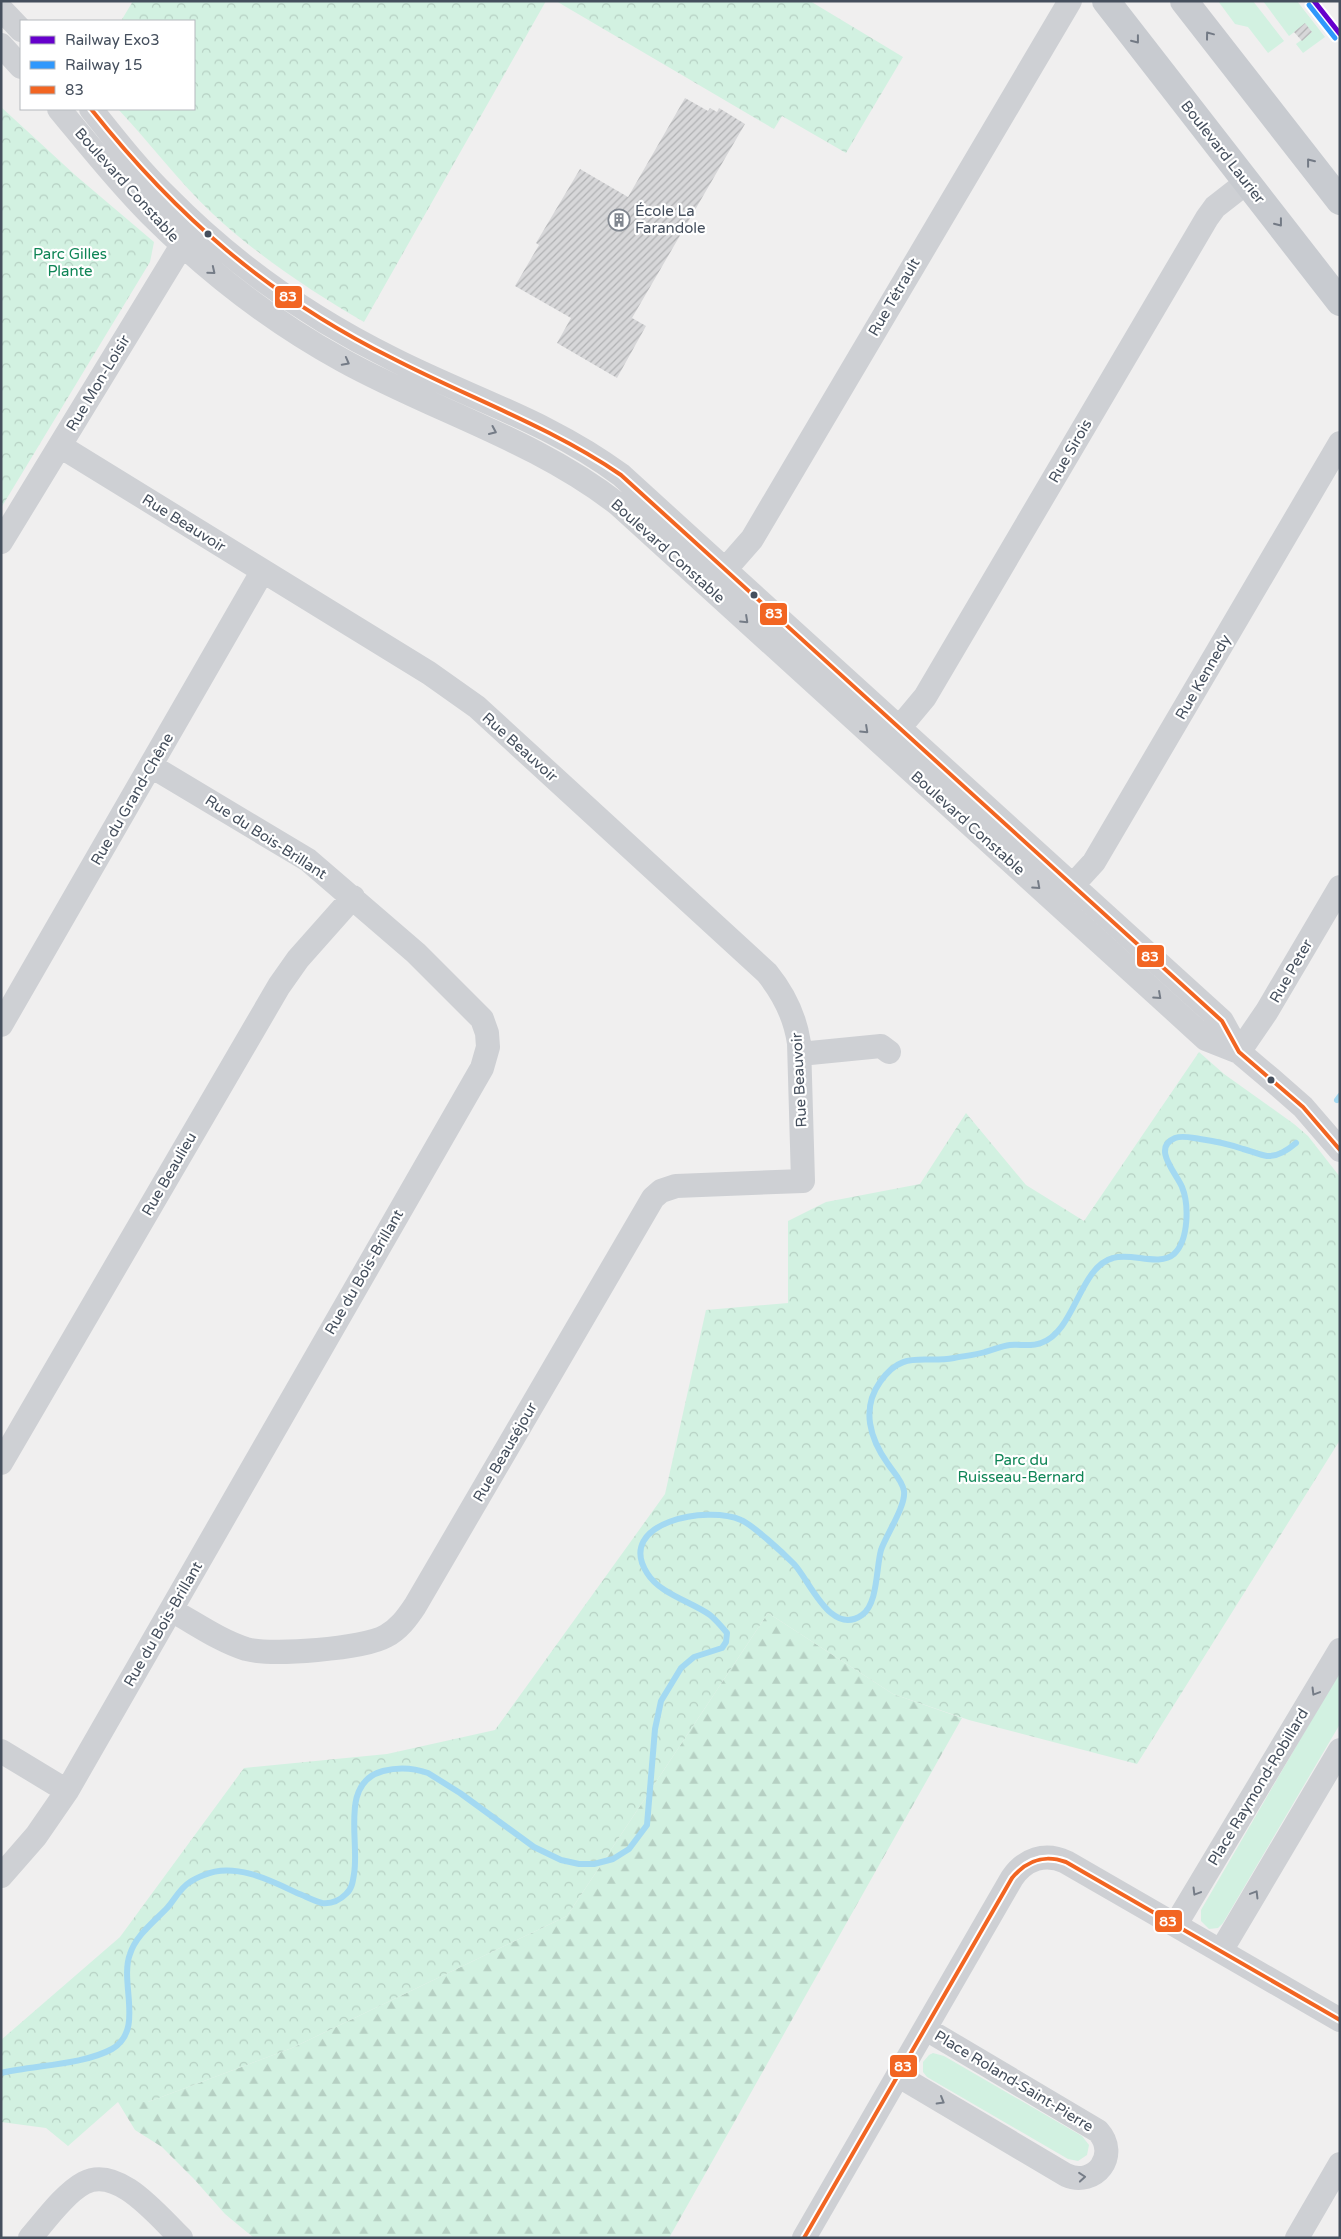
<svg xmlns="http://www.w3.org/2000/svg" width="1341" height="2239" viewBox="0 0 1341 2239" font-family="'Varela Round',sans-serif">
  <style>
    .green { fill: #d2f1e1 }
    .forest { fill: url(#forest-firs) }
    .park { fill: url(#park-crowns) }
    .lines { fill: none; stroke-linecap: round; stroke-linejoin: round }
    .stream { stroke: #a3d9f2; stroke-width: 6 }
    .building { fill: url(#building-hatch) }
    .minor { stroke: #ced0d4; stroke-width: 24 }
    .major { stroke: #c8cbd0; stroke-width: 28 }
    .bus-1-casing { stroke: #fff; stroke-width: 8 }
    .bus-1 { stroke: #f26522; stroke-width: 4 }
    .rail-1-casing { stroke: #fff; stroke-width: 9 }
    .rail-2-casing { stroke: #fff; stroke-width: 9 }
    .rail-1 { stroke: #60c; stroke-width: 5 }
    .rail-2 { stroke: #3098fc; stroke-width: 5 }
    .oneway { stroke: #737a85 }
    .oneway2 { stroke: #757c87 }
    .bus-dot { fill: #454f5d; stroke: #fff; stroke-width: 2 }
    .labels { text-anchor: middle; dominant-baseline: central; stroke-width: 4.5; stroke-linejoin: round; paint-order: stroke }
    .street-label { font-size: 15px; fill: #454f5d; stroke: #fff }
    .poi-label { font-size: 15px; fill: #454f5d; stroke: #fff; text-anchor: start }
    .park-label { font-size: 15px; fill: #0f8556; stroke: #fff }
    .line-badge { stroke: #fff; stroke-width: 2 }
    .badge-label { font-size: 14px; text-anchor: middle; font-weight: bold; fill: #fff }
  </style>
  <defs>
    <pattern id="forest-firs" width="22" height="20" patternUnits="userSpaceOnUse" patternTransform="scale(1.25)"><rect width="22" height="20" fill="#d2f1e1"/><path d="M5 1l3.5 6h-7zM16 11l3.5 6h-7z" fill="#b6d0c3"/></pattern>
    <pattern id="park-crowns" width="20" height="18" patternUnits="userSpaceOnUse" patternTransform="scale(1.25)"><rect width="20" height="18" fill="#d2f1e1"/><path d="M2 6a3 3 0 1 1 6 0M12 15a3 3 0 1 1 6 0" fill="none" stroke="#b6d0c3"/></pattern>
    <pattern id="building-hatch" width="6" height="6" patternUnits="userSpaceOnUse" patternTransform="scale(1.25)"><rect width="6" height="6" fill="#d7d7d9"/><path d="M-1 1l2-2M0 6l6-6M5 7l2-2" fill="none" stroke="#b0b1b3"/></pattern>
  </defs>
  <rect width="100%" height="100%" fill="#f0efef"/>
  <path class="green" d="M1218 1H1253L1284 41 1268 53 1248 27 1235 24Z
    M1263 1H1297L1325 37 1303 53 1296 44 1312 32 1305 24 1289 36Z
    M1340 1671V1724L1223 1923 1218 1928 1209 1929 1201 1921V1910Z
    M933 2053 944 2056 1082 2136 1089 2145 1087 2155 1078 2161 1068 2159 927 2077 923 2072V2062L929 2055Z"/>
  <path class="forest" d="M768 1613 893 1694 962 1718 669 2238H254L225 2214 194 2179 162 2147 135 2130 118 2102H148L292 2048 567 1916Z"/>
  <path class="park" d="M133 1H546L364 322C311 291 258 256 213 214 179 182 150 143 118 109H194V21H121Z
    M556 1H810L903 57 846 153 782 116 774 129Z
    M1 107 75 175 154 242 150 262 1 508Z
    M1199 1052 1224 1074 1294 1124 1308 1136 1340 1177V1440L1137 1764 969 1720 893 1694 768 1613 567 1916 292 2048 148 2102H118L68 2146 46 2128 1 2122V2040L120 1937 244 1768 387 1754 495 1730 665 1494 706 1310 788 1303V1221L826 1202 920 1184 966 1113 1026 1185 1084 1221Z"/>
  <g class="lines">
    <path class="stream" d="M1337 1100 1340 1096
      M1 2073C34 2065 83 2065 112 2049 145 2030 119 1983 130 1954 136 1935 155 1921 168 1907 175 1899 180 1888 190 1882 194 1879 199 1877 204 1875 234 1862 270 1880 297 1893 305 1896 314 1901 322 1903 331 1904 339 1901 346 1894 352 1889 353 1881 354 1874 360 1840 339 1783 383 1771 398 1767 414 1768 428 1773L460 1793 534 1847 561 1860 579 1864H594L613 1859 629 1849 647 1825 655 1729 661 1701 681 1668 694 1657 722 1648 726 1642 727 1633C722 1627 716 1620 710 1615 690 1601 660 1594 647 1573 615 1522 708 1505 741 1520 753 1525 784 1554 794 1564 810 1581 831 1637 862 1615 878 1604 876 1568 881 1550 886 1535 906 1506 904 1491 902 1480 894 1473 888 1464 870 1439 861 1409 880 1382 903 1349 922 1364 954 1358 964 1356 975 1355 985 1352 993 1350 1001 1346 1010 1345 1020 1344 1031 1347 1041 1343 1075 1332 1079 1267 1113 1258 1131 1252 1159 1267 1174 1254 1189 1240 1189 1204 1182 1187 1177 1174 1151 1148 1175 1138 1183 1135 1192 1138 1200 1139 1214 1141 1229 1144 1243 1149 1251 1151 1260 1155 1267 1156 1277 1157 1289 1149 1296 1143"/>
  </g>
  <path class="building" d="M1305 23 1312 32 1302 41 1294 32Z
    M685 98 708 111 710 108 717 112 719 108 745 124 632 318 646 326 617 378 557 343 571 318 515 286 539 245 536 243 580 169 628 197Z"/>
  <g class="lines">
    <path class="minor" d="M1 9 21 30
      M1 45 21 67
      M59 109C88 144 117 181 150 214 207 271 271 321 342 360 434 411 534 439 619 505L1206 1039 1239 1052 1271 1079 1303 1107 1340 1150
      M91 109C115 139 139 170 167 197 232 263 310 318 393 359 472 399 548 421 621 475L1222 1021 1239 1052
      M60 446 429 673 477 707 767 973C784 994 795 1016 799 1043L803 1181 676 1186 661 1191 653 1198 415 1606C407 1618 399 1629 386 1636 363 1649 272 1656 246 1649 220 1641 195 1623 171 1610
      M1 542 190 232
      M716 580 752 539 1070 1
      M900 727 925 697 1207 218 1215 207 1247 182
      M1062 897 1094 862 1340 443
      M1 1025 262 572
      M1239 1052 1267 1011 1340 887
      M800 1054 881 1046 889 1052
      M1 1463 279 986 298 959 353 897
      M1 1751 67 1791
      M1 1876 36 1836 67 1791 482 1068 488 1047 487 1033 482 1019 416 953 308 860 151 766
      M1176 1924 1340 1650
      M1221 1951 1340 1750
      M899 2076 1066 2175C1095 2188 1120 2155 1098 2131L926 2029
      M30 2238C44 2222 65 2193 84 2183 118 2165 158 2216 181 2238
      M804 2238 1012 1878C1025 1859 1045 1852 1066 1862L1340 2020
      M1297 2238 1340 2164"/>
    <path class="major" d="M1106 1 1340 302
      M1184 1 1340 201"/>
    <g class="bus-1-casing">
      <path id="bus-1" d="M91 109C177 217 268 296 392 358 469 398 549 426 621 475L1222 1021 1239 1052 1303 1107 1340 1150
        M804 2238 1012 1878C1027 1860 1044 1854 1066 1862L1340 2020"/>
    </g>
    <use href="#bus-1" class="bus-1"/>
    <g class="rail-1-casing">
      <path id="rail-1" d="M1314 1 1340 34"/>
    </g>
    <g class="rail-2-casing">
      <path id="rail-2" d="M1309 5 1335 38"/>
    </g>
    <use href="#rail-1" class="rail-1"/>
    <use href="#rail-2" class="rail-2"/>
  </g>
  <defs><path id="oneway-chevron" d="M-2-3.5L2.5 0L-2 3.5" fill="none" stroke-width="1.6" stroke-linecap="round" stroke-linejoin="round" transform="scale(1.25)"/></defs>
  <g class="oneway">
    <use href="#oneway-chevron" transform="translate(1209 35) rotate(-127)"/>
    <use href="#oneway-chevron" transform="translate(1136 40) rotate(52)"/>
    <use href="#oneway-chevron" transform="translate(1310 162) rotate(-128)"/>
    <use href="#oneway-chevron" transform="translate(1279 223) rotate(52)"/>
  </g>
  <g class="oneway2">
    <use href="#oneway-chevron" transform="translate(212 271) rotate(39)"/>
    <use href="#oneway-chevron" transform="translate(346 362) rotate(28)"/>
    <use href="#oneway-chevron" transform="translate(493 431) rotate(24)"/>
    <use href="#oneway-chevron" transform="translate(745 620) rotate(43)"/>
    <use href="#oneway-chevron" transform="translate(865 730) rotate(43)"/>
    <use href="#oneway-chevron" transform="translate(1037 886) rotate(42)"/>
    <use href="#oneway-chevron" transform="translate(1158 996) rotate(42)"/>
    <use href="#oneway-chevron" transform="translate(1315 1692) rotate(121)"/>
    <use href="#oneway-chevron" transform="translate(1196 1892) rotate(121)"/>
    <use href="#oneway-chevron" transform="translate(1255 1894) rotate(-59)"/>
    <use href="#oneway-chevron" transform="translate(941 2101) rotate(30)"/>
    <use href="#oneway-chevron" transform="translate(1082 2177) rotate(-5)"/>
  </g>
  <defs>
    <g id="building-ring" transform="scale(1.125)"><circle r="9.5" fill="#fff" stroke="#818790" stroke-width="1.5"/><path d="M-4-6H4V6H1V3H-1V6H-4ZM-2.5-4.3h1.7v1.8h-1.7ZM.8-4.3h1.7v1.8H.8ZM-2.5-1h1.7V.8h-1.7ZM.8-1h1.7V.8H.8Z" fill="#818790"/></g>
  </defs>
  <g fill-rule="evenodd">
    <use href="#building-ring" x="619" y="220"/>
  </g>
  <g class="bus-dot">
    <circle cx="208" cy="234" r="4.5"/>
    <circle cx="754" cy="595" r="4.5"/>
    <circle cx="1271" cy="1080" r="4.5"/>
  </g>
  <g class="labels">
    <g class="street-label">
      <text transform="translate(1223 152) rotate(52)">Boulevard Laurier</text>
      <text transform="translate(127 185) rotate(48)">Boulevard Constable</text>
      <text transform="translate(894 297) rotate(-60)">Rue Tétrault</text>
      <text transform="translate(98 383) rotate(-59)">Rue Mon-Loisir</text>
      <text transform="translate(1070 451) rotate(-60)">Rue Sirois</text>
      <text transform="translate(184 523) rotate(32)">Rue Beauvoir</text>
      <text transform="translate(668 551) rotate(42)">Boulevard Constable</text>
      <text transform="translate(1203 677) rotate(-60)">Rue Kennedy</text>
      <text transform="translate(520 747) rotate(42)">Rue Beauvoir</text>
      <text transform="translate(132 799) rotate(-60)">Rue du Grand-Chêne</text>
      <text transform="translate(968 823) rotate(42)">Boulevard Constable</text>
      <text transform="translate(266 837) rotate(33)">Rue du Bois-Brillant</text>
      <text transform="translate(1291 971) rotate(-60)">Rue Peter</text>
      <text transform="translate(799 1080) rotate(-93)">Rue Beauvoir</text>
      <text transform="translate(169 1174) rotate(-60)">Rue Beaulieu</text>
      <text transform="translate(364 1272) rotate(-60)">Rue du Bois-Brillant</text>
      <text transform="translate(505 1452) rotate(-60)">Rue Beauséjour</text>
      <text transform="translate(163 1624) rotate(-60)">Rue du Bois-Brillant</text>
      <text transform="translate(1258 1787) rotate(-59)">Place Raymond-Robillard</text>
      <text transform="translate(1014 2081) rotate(31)">Place Roland-Saint-Pierre</text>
    </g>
    <g class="poi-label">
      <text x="635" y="211">École La<tspan x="635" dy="17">Farandole</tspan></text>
    </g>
    <g class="park-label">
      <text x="70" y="254">Parc Gilles<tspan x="70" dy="17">Plante</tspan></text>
      <text x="1021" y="1460">Parc du<tspan x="1021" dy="17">Ruisseau-Bernard</tspan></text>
    </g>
  </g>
  <g class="line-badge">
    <rect x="274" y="285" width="29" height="24" rx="5" fill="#f26522"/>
    <rect x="759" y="602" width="29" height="24" rx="5" fill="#f26522"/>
    <rect x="1136" y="944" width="29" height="24" rx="5" fill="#f26522"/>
    <rect x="1154" y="1909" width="29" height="24" rx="5" fill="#f26522"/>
    <rect x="889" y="2054" width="29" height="24" rx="5" fill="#f26522"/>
  </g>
  <g class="badge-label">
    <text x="288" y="301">83</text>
    <text x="774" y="618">83</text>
    <text x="1150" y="961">83</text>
    <text x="1168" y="1926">83</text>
    <text x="903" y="2071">83</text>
  </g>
  <rect width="1341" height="2239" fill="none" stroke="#454f5d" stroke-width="5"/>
  <rect x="20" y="20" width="175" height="90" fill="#ffffff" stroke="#b5b9be"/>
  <rect x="30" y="36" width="25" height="8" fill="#6600cc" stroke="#b5b9be"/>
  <text x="65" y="45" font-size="15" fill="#454f5d">Railway Exo3</text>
  <rect x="30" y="61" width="25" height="8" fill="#3098fc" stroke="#b5b9be"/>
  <text x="65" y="70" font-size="15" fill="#454f5d">Railway 15</text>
  <rect x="30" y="86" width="25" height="8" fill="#f26522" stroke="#b5b9be"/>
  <text x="65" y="95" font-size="15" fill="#454f5d">83</text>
</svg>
